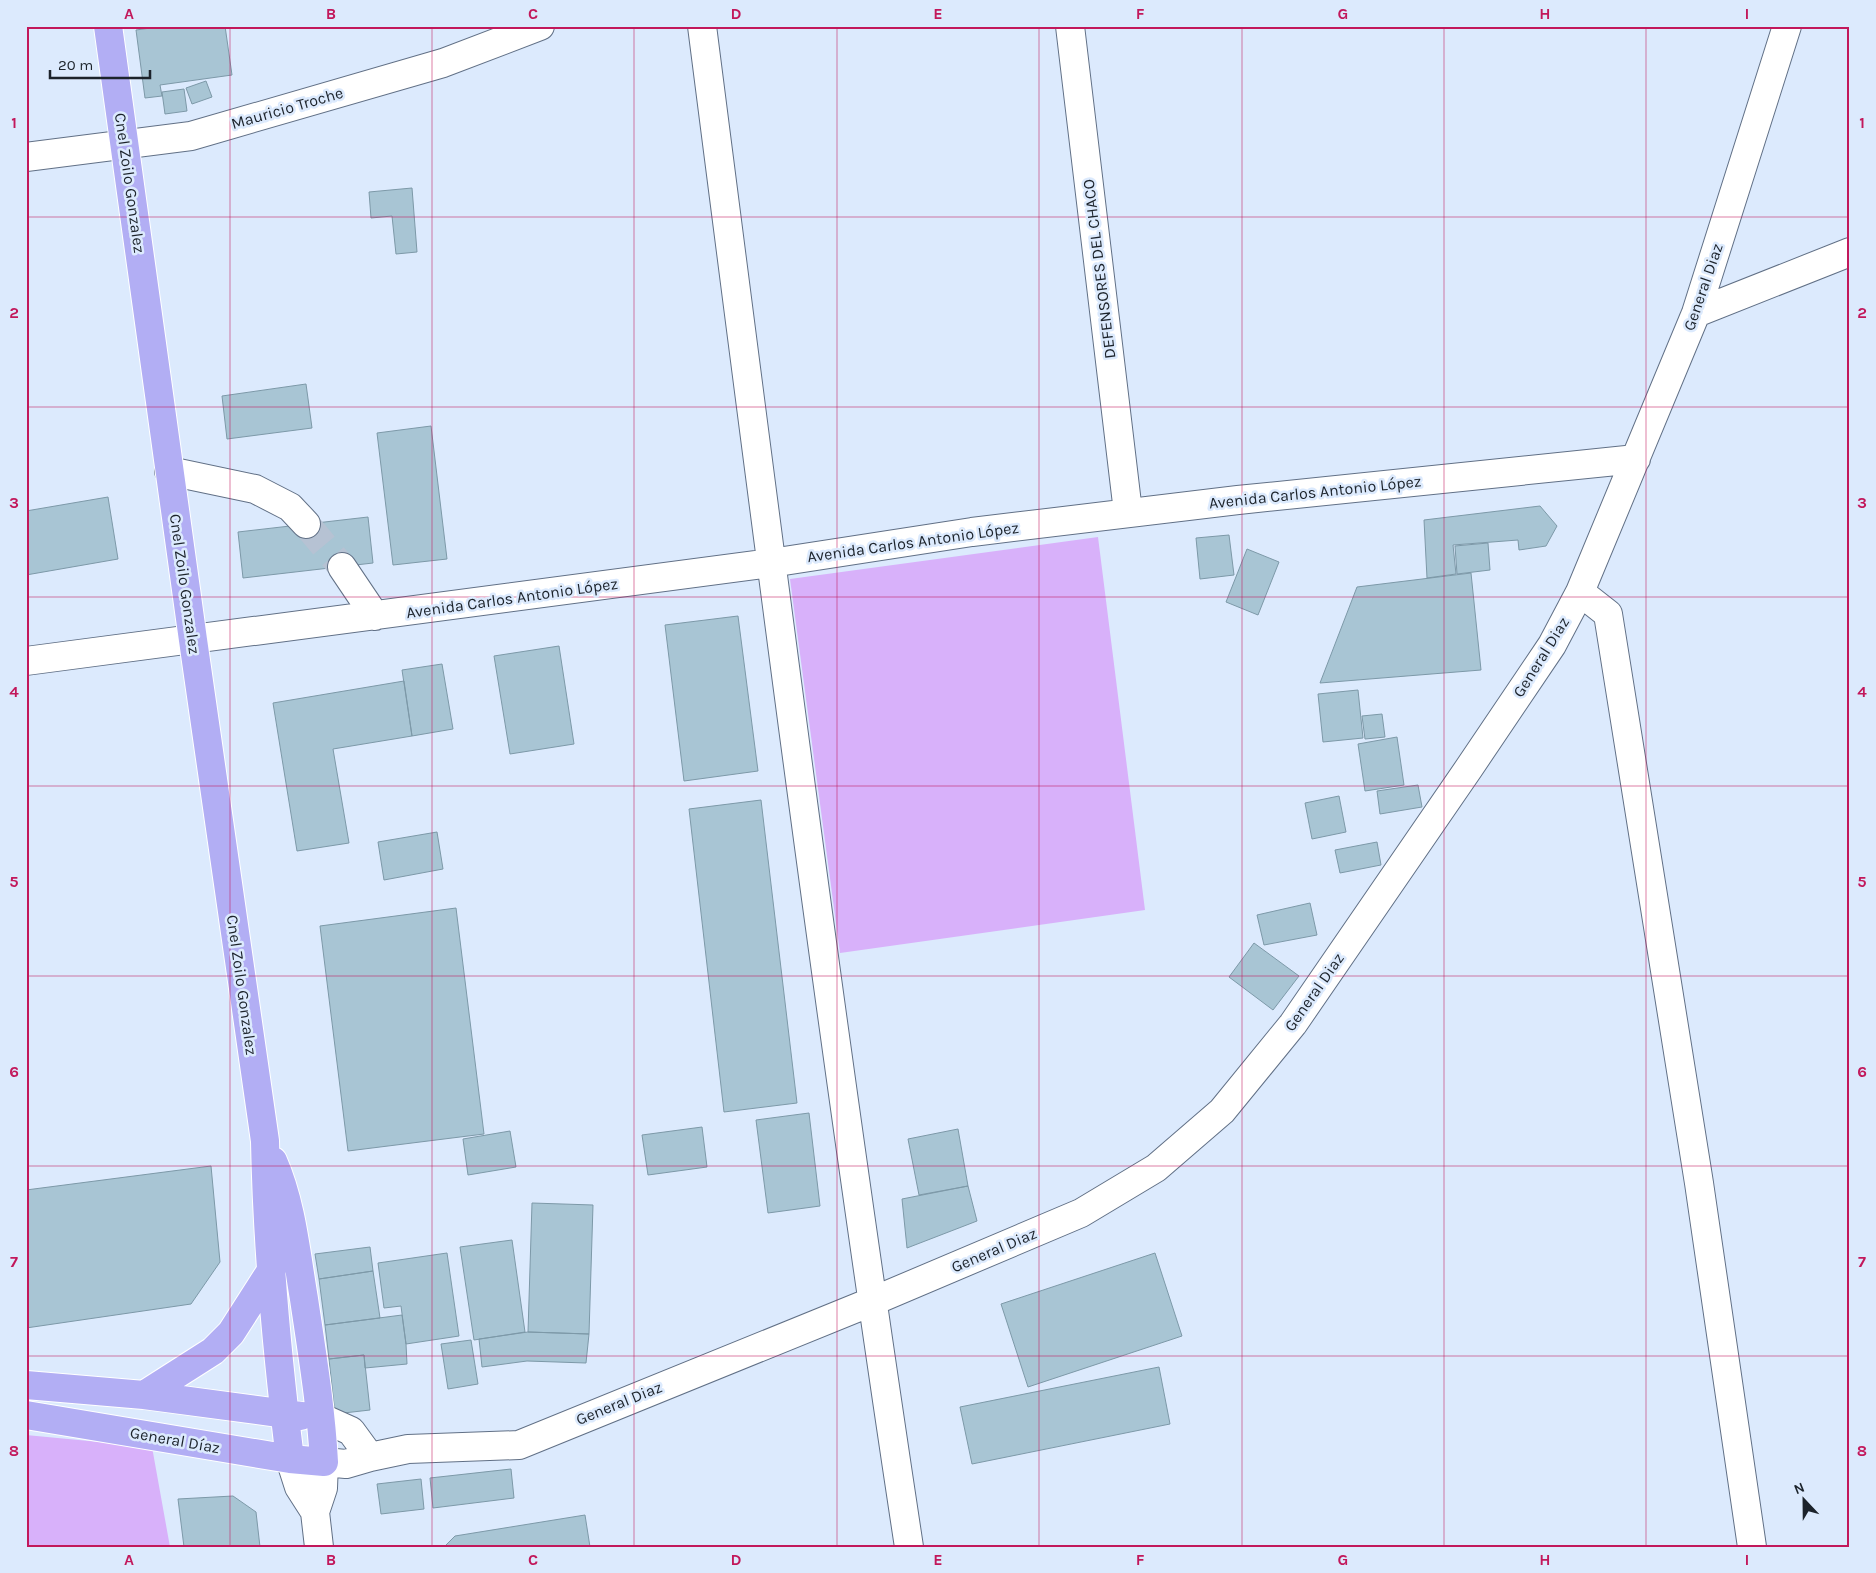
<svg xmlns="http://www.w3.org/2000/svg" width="1876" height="1573" viewBox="0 0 1876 1573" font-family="Karla,sans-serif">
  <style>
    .green { fill: #d8b1fa }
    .building { fill: #a8c5d4; stroke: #7d99a8 }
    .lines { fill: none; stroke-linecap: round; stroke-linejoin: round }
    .minor-tunnel { stroke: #b6c2d3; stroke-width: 28; stroke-dasharray: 28 14; stroke-linecap: butt }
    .minor-casing { stroke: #617086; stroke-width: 30 }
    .major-casing { stroke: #fff; stroke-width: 30 }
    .minor { stroke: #fff; stroke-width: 28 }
    .major { stroke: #b2aef4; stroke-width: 28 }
    .grid { fill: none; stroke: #c2185b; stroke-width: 1; stroke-opacity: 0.55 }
    .labels { text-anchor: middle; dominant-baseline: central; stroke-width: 5; stroke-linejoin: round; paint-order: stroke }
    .street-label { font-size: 16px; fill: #1c232b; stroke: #dceafd }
    .neatline { fill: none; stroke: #c2185b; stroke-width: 2 }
    .grid-label { font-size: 16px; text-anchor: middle; font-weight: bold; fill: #c2185b }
  </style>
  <rect width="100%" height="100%" fill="#dceafd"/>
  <path class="green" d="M1098 537 1145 910 840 953 790 579Z
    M26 1435 152 1447 170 1547H26Z"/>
  <path class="building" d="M165 26H225L232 75 160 85 162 96 145 98 136 30Z
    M206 81 212 97 192 104 186 88Z
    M184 89 187 111 165 114 162 92Z
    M412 188 417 252 396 254 392 216 371 218 369 192Z
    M306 384 312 428 227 439 222 396Z
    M431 426 447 559 393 565 377 433Z
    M108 497 118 559 26 575V511Z
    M1540 506 1557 526 1546 546 1519 550 1518 540 1453 545 1456 574 1427 578 1424 520Z
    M368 517 373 563 243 578 238 532Z
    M1229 535 1234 575 1200 579 1196 538Z
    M1488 543 1490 570 1457 574 1455 546Z
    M1247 549 1279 562 1258 615 1226 602Z
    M1471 573 1481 670 1320 683 1357 587Z
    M738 616 758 771 684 781 665 625Z
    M559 646 574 744 510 754 494 656Z
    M442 664 453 729 412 736 402 670Z
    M404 681 412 736 333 749 349 843 297 851 273 703Z
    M1358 690 1363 738 1323 742 1318 694Z
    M1382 714 1385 737 1365 739 1362 716Z
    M1397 737 1404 785 1365 791 1358 744Z
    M1418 785 1422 807 1380 814 1377 791Z
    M1339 796 1346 832 1312 839 1305 803Z
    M761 800 797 1103 724 1112 689 809Z
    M437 832 443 869 384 880 378 842Z
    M1377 842 1381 865 1340 873 1335 850Z
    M1310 903 1317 935 1264 945 1257 915Z
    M456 908 484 1134 348 1151 320 926Z
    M1254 943 1299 976 1273 1010 1229 977Z
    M809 1113 820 1206 768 1213 756 1120Z
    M702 1127 707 1167 648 1175 642 1135Z
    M958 1129 968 1186 919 1195 908 1139Z
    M510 1131 516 1167 468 1175 463 1139Z
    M211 1166 220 1262 191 1304 26 1328V1190Z
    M968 1186 977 1221 907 1248 902 1199Z
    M532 1203 593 1205 589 1334 528 1332Z
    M512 1240 525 1332 474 1340 460 1247Z
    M370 1247 373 1271 319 1279 315 1254Z
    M447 1253 459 1336 406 1344 401 1306 384 1308 378 1263Z
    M1155 1253 1182 1336 1028 1387 1001 1304Z
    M373 1271 380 1318 325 1325 319 1279Z
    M402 1315 406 1344 407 1364 365 1368 364 1355 329 1359 325 1325Z
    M528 1332 589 1334 586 1363 527 1361 482 1367 479 1339Z
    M471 1340 478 1384 448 1389 441 1344Z
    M364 1355 370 1410 335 1414 329 1359Z
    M1159 1367 1170 1424 972 1464 960 1407Z
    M511 1469 514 1498 433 1508 430 1478Z
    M421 1479 424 1509 381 1514 377 1484Z
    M233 1496 256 1512 260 1547H184L178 1499Z
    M585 1515 590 1547H444L455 1536Z"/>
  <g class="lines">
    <path class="minor-tunnel" d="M306 524 342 567"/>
    <g class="minor-casing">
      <path id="minor" d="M702 26C767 534 832 1041 909 1547
        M1070 26 1128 512
        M26 157 191 136 443 63 540 26
        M1696 313 1850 252
        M169 471 255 489 290 507 306 524
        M342 567 375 616
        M1580 592 1608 614 1699 1183 1752 1547
        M26 661 771 563 972 532 1238 500 1636 459
        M322 1418 351 1431 370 1457
        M290 1459 299 1487 315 1512
        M319 1547 315 1512 323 1488 324 1462 346 1464 370 1457 408 1449 519 1445 871 1302 1081 1213 1156 1168 1222 1111 1293 1024 1469 768 1552 645 1580 592 1696 313 1787 26"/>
    </g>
    <g class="major-casing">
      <path id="major" d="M108 26 193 640 265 1141C267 1247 277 1354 290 1459
        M26 1385 144 1395 301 1416
        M144 1395 213 1351 231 1333 272 1269
        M26 1415 290 1459 324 1462C321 1407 312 1353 304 1299 296 1252 292 1204 273 1161"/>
    </g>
    <use href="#minor" class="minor"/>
    <use href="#major" class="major"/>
  </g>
  <path class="grid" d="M230 26V1547M432 26V1547M634 26V1547M837 26V1547M1039 26V1547M1242 26V1547M1444 26V1547M1646 26V1547M26 217H1850M26 407H1850M26 597H1850M26 786H1850M26 976H1850M26 1166H1850M26 1356H1850"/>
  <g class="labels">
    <g class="street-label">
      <text transform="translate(287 108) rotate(-16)">Mauricio Troche</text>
      <text transform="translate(130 183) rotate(82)">Cnel Zoilo Gonzalez</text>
      <text transform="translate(1099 269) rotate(-97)">DEFENSORES DEL CHACO</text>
      <text transform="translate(1703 287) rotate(-71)">General Diaz</text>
      <text transform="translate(1315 492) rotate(-6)">Avenida Carlos Antonio López</text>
      <text transform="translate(913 542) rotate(-8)">Avenida Carlos Antonio López</text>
      <text transform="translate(185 584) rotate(82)">Cnel Zoilo Gonzalez</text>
      <text transform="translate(512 598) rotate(-8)">Avenida Carlos Antonio López</text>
      <text transform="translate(1541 657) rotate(-58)">General Diaz</text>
      <text transform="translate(242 985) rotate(82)">Cnel Zoilo Gonzalez</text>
      <text transform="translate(1314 992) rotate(-55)">General Diaz</text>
      <text transform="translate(994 1250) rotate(-23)">General Diaz</text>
      <text transform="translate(619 1403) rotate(-22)">General Diaz</text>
      <text transform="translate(175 1440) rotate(10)">General Díaz</text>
    </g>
  </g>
  <rect width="1876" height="1573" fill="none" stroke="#dceafd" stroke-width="55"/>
  <g transform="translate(1804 1500) rotate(338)" stroke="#dceafd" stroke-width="4" paint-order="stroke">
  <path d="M0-4L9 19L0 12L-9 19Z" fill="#1c232b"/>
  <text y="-8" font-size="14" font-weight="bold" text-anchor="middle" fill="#1c232b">N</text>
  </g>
  <path d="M50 70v8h100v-8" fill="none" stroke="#1c232b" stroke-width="2.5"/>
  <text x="58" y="70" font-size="15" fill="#1c232b" stroke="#dceafd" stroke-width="4" paint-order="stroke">20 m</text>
  <rect x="28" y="28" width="1820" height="1518" class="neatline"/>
  <g class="grid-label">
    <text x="129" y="19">A</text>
    <text x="331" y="19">B</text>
    <text x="533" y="19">C</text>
    <text x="736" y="19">D</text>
    <text x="938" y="19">E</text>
    <text x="1140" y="19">F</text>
    <text x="1343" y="19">G</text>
    <text x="1545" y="19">H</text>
    <text x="1747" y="19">I</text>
    <text x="14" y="128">1</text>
    <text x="1862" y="128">1</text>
    <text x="14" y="318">2</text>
    <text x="1862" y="318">2</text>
    <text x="14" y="508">3</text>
    <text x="1862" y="508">3</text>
    <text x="14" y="697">4</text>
    <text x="1862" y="697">4</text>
    <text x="14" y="887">5</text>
    <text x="1862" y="887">5</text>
    <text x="14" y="1077">6</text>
    <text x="1862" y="1077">6</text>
    <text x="14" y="1267">7</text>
    <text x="1862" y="1267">7</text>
    <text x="14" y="1456">8</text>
    <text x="1862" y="1456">8</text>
    <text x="129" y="1565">A</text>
    <text x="331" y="1565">B</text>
    <text x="533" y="1565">C</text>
    <text x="736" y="1565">D</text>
    <text x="938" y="1565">E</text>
    <text x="1140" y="1565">F</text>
    <text x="1343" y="1565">G</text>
    <text x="1545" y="1565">H</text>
    <text x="1747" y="1565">I</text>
  </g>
</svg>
